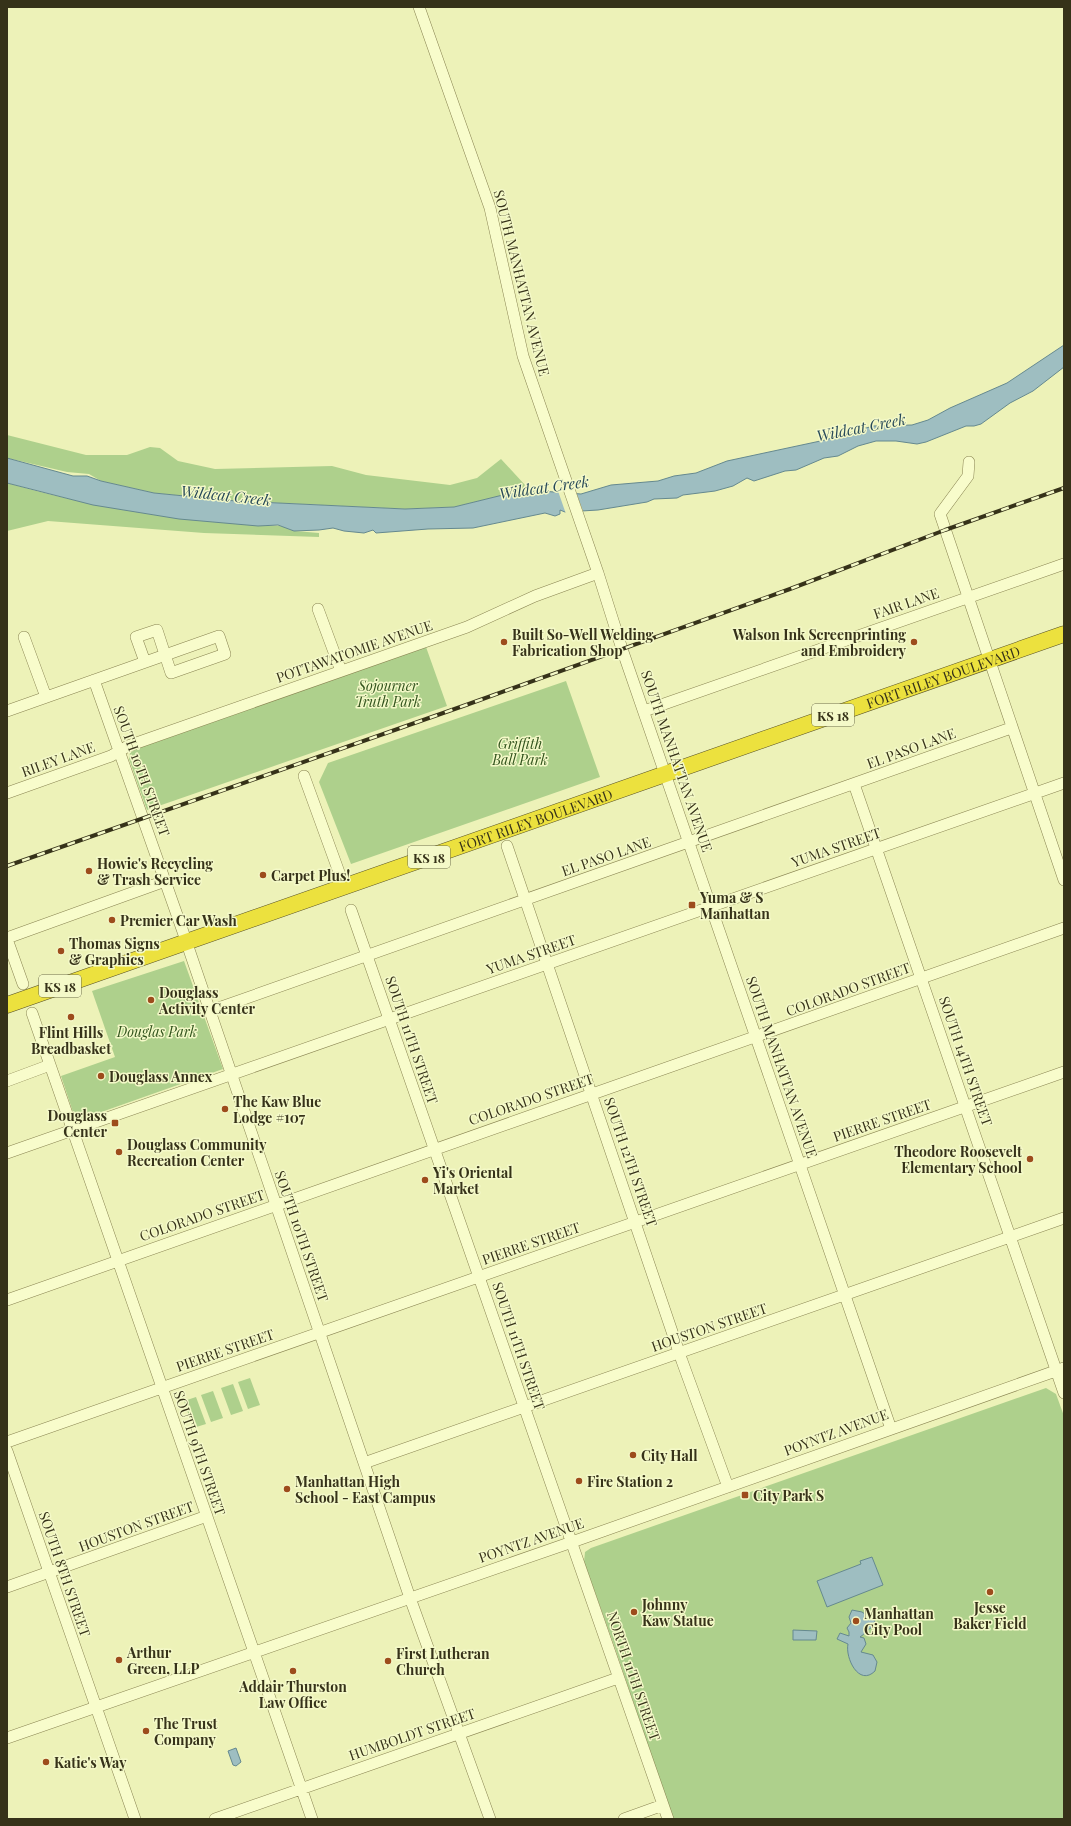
<svg xmlns="http://www.w3.org/2000/svg" width="1071" height="1826" viewBox="0 0 1071 1826" font-family="'Playfair Display',serif">
  <style>
    .green { fill: #aed08c }
    .water { fill: #9ebec1; stroke: #65898f }
    .pier { fill: #edf2b8 }
    .lines { fill: none; stroke-linecap: round; stroke-linejoin: round }
    .minor-casing { stroke: #898452; stroke-width: 12 }
    .highway-casing { stroke: #554e27; stroke-width: 17 }
    .minor { stroke: #f8fccb; stroke-width: 11 }
    .highway { stroke: #ece13e; stroke-width: 16 }
    .rail-casing { stroke: #363219; stroke-width: 4 }
    .rail { stroke: #f4f9c8; stroke-width: 2.5; stroke-dasharray: 8; stroke-linecap: butt }
    .poi-dot { fill: #9d4c1c; stroke: #f4f9c8; stroke-width: 1.5 }
    .labels { text-anchor: middle; dominant-baseline: central; stroke-width: 3; stroke-linejoin: round; paint-order: stroke }
    .shield { fill: #f4f9c8; stroke: #6f6e4e; stroke-width: 1 }
    .shield-label { font-size: 13px; font-weight: bold; fill: #363219 }
    .street-label { font-size: 14px; fill: #363219; stroke: #f4f9c8 }
    .poi-label { font-size: 14px; font-weight: bold; fill: #363219; stroke: #f4f9c8; text-anchor: start }
    .park-label { font-size: 14px; font-style: italic; fill: #32541d; stroke: #f4f9c8 }
    .water-label { font-size: 15px; font-style: italic; fill: #264858; stroke: #f4f9c8 }
  </style>
  <rect width="100%" height="100%" fill="#edf2b8"/>
  <path class="green" d="M7 435 86 455H127L150 447 160 448 178 461 215 469 332 466 366 475 450 485 477 478 501 459 525 485 521 491 454 507 405 509 236 501 154 493 101 481 89 474 67 472 7 458Z
    M7 483C97 509 187 522 280 526 286 527 290 530 295 531 303 532 311 532 319 533V537L204 533 48 521 7 531Z
    M426 647 447 706 147 810 129 759 130 753 137 748Z
    M566 681 600 777 351 864 319 782 328 763Z
    M184 961 223 1069 76 1121 61 1076 115 1057 92 991Z
    M250 1378 260 1405 248 1409 238 1382Z
    M233 1384 243 1411 231 1415 221 1388Z
    M1046 1388 1056 1394 1064 1416V1819H673L615 1648 584 1562 585 1552 591 1548Z
    M213 1391 223 1418 211 1422 201 1395Z
    M196 1397 206 1424 193 1428 184 1401Z"/>
  <path class="water" d="M1064 345V367L1033 391 1010 403 981 424 974 426H966L926 442 917 444 896 441H876L858 446 838 456 824 458 796 470 785 471 754 481 747 478 733 486 715 491 683 495 677 498 654 499 647 502 598 510 565 512 560 510V514L555 516 545 513 473 528 428 529 376 533 373 530 364 533 344 531 333 528 319 530 294 531 278 525 258 526 179 519 93 505 7 483V458L73 476H87L101 481 154 493 236 501 405 509 454 507 515 492 541 491 581 494 611 485 658 481 674 476 696 473 727 461 825 440 873 426 912 425 928 420 950 408 1007 383Z
    M872 1557 883 1585 827 1607 817 1581 861 1564 860 1561Z
    M852 1610 862 1612 875 1621 872 1627C867 1630 865 1634 860 1637L864 1638 866 1644 861 1652 873 1655 877 1662 875 1671C859 1687 845 1658 848 1644L837 1639 840 1633 849 1636V1632L847 1628 851 1623 849 1617Z
    M793 1630 817 1631 816 1640H793Z
    M236 1748 241 1762 236 1766 233 1765 228 1751Z"/>
  <path class="pier" d="M558 491 576 492 584 514H566Z"/>
  <g class="lines">
    <g class="minor-casing">
      <path id="minor" d="M419 7 490 208 523 356 598 573 622 649 891 1429
        M969 462 968 476 940 514 1064 880
        M318 609 341 671
        M24 637 46 697
        M94 680 182 929 410 1598 490 1819
        M7 711C78 686 148 661 219 636L225 654 171 673 157 630 136 637 145 662
        M644 711 1064 564
        M304 776 344 886
        M854 784 1064 1393
        M7 793 111 756 128 746 467 627 535 596 598 573
        M507 846 682 1361 728 1487
        M351 910 668 1819
        M7 938 165 881
        M7 939 23 984
        M210 1011 1011 728
        M32 1013 312 1819
        M7 1081 50 1065
        M7 1153 1064 783
        M7 1300C359 1176 712 1052 1064 928
        M7 1442 1064 1072
        M7 1451 135 1819
        M364 1463 1064 1218
        M7 1587 207 1516
        M7 1738 572 1542 1064 1368
        M215 1819 618 1678
        M624 1819 663 1805"/>
    </g>
    <g class="highway-casing">
      <g id="highway">
        <path id="s1" d="M7 1005 1064 634"/>
      </g>
    </g>
    <use href="#minor" class="minor"/>
    <use href="#highway" class="highway"/>
    <g class="rail-casing">
      <path id="rail" d="M7 866 466 705 790 589 945 530 1064 488"/>
    </g>
    <use href="#rail" class="rail"/>
  </g>
  <g class="poi-dot">
    <circle cx="504" cy="642" r="4"/>
    <circle cx="914" cy="642" r="4"/>
    <circle cx="89" cy="871" r="4"/>
    <circle cx="263" cy="875" r="4"/>
    <rect x="688" y="901" width="8" height="8" rx="2"/>
    <circle cx="112" cy="920" r="4"/>
    <circle cx="61" cy="951" r="4"/>
    <circle cx="151" cy="1000" r="4"/>
    <circle cx="71" cy="1017" r="4"/>
    <circle cx="101" cy="1076" r="4"/>
    <circle cx="225" cy="1109" r="4"/>
    <rect x="111" y="1119" width="8" height="8" rx="2"/>
    <circle cx="119" cy="1152" r="4"/>
    <circle cx="1030" cy="1159" r="4"/>
    <circle cx="425" cy="1180" r="4"/>
    <circle cx="633" cy="1455" r="4"/>
    <circle cx="579" cy="1481" r="4"/>
    <circle cx="287" cy="1489" r="4"/>
    <rect x="741" y="1491" width="8" height="8" rx="2"/>
    <circle cx="990" cy="1592" r="4"/>
    <circle cx="634" cy="1612" r="4"/>
    <circle cx="856" cy="1621" r="4"/>
    <circle cx="119" cy="1660" r="4"/>
    <circle cx="388" cy="1661" r="4"/>
    <circle cx="293" cy="1671" r="4"/>
    <circle cx="146" cy="1731" r="4"/>
    <circle cx="46" cy="1762" r="4"/>
  </g>
  <g class="labels">
    <g class="shield">
      <rect x="812" y="704" width="42" height="22" rx="3"/>
      <rect x="408" y="846" width="42" height="22" rx="3"/>
      <rect x="39" y="975" width="42" height="22" rx="3"/>
    </g>
    <g class="shield-label">
      <text x="833" y="715">KS 18</text>
      <text x="429" y="857">KS 18</text>
      <text x="60" y="986">KS 18</text>
    </g>
    <g class="street-label">
      <text transform="translate(522 283) rotate(76)">SOUTH MANHATTAN AVENUE</text>
      <text transform="translate(906 603) rotate(-19)">FAIR LANE</text>
      <text transform="translate(354 651) rotate(-19)">POTTAWATOMIE AVENUE</text>
      <text stroke="none"><textPath href="#s1" startOffset="992">FORT RILEY BOULEVARD</textPath></text>
      <text transform="translate(911 748) rotate(-20)">EL PASO LANE</text>
      <text transform="translate(58 759) rotate(-20)">RILEY LANE</text>
      <text transform="translate(677 761) rotate(71)">SOUTH MANHATTAN AVENUE</text>
      <text transform="translate(142 771) rotate(70)">SOUTH 10TH STREET</text>
      <text stroke="none"><textPath href="#s1" startOffset="560">FORT RILEY BOULEVARD</textPath></text>
      <text transform="translate(836 847) rotate(-19)">YUMA STREET</text>
      <text transform="translate(606 856) rotate(-19)">EL PASO LANE</text>
      <text transform="translate(531 954) rotate(-19)">YUMA STREET</text>
      <text transform="translate(848 989) rotate(-20)">COLORADO STREET</text>
      <text transform="translate(412 1040) rotate(71)">SOUTH 11TH STREET</text>
      <text transform="translate(966 1061) rotate(71)">SOUTH 14TH STREET</text>
      <text transform="translate(782 1067) rotate(71)">SOUTH MANHATTAN AVENUE</text>
      <text transform="translate(531 1099) rotate(-19)">COLORADO STREET</text>
      <text transform="translate(882 1120) rotate(-19)">PIERRE STREET</text>
      <text transform="translate(631 1162) rotate(71)">SOUTH 12TH STREET</text>
      <text transform="translate(202 1215) rotate(-19)">COLORADO STREET</text>
      <text transform="translate(302 1236) rotate(71)">SOUTH 10TH STREET</text>
      <text transform="translate(531 1243) rotate(-19)">PIERRE STREET</text>
      <text transform="translate(709 1327) rotate(-19)">HOUSTON STREET</text>
      <text transform="translate(519 1346) rotate(71)">SOUTH 11TH STREET</text>
      <text transform="translate(225 1350) rotate(-19)">PIERRE STREET</text>
      <text transform="translate(836 1432) rotate(-20)">POYNTZ AVENUE</text>
      <text transform="translate(200 1453) rotate(71)">SOUTH 9TH STREET</text>
      <text transform="translate(136 1526) rotate(-20)">HOUSTON STREET</text>
      <text transform="translate(531 1540) rotate(-19)">POYNTZ AVENUE</text>
      <text transform="translate(65 1574) rotate(71)">SOUTH 8TH STREET</text>
      <text transform="translate(634 1676) rotate(71)">NORTH 11TH STREET</text>
      <text transform="translate(412 1734) rotate(-19)">HUMBOLDT STREET</text>
    </g>
    <g class="poi-label">
      <text x="512" y="634">Built So-Well Welding<tspan x="512" dy="16">Fabrication Shop</tspan></text>
      <text x="906" y="634" text-anchor="end">Walson Ink Screenprinting<tspan x="906" dy="16">and Embroidery</tspan></text>
      <text x="97" y="863">Howie's Recycling<tspan x="97" dy="16">&amp; Trash Service</tspan></text>
      <text x="271" y="875">Carpet Plus!</text>
      <text x="700" y="897">Yuma &amp; S<tspan x="700" dy="16">Manhattan</tspan></text>
      <text x="120" y="920">Premier Car Wash</text>
      <text x="69" y="943">Thomas Signs<tspan x="69" dy="16">&amp; Graphics</tspan></text>
      <text x="159" y="992">Douglass<tspan x="159" dy="16">Activity Center</tspan></text>
      <text x="71" y="1032" text-anchor="middle">Flint Hills<tspan x="71" dy="16">Breadbasket</tspan></text>
      <text x="109" y="1076">Douglass Annex</text>
      <text x="233" y="1101">The Kaw Blue<tspan x="233" dy="16">Lodge #107</tspan></text>
      <text x="107" y="1115" text-anchor="end">Douglass<tspan x="107" dy="16">Center</tspan></text>
      <text x="127" y="1144">Douglass Community<tspan x="127" dy="16">Recreation Center</tspan></text>
      <text x="1022" y="1151" text-anchor="end">Theodore Roosevelt<tspan x="1022" dy="16">Elementary School</tspan></text>
      <text x="433" y="1172">Yi's Oriental<tspan x="433" dy="16">Market</tspan></text>
      <text x="641" y="1455">City Hall</text>
      <text x="295" y="1481">Manhattan High<tspan x="295" dy="16">School - East Campus</tspan></text>
      <text x="587" y="1481">Fire Station 2</text>
      <text x="753" y="1495">City Park S</text>
      <text x="642" y="1604">Johnny<tspan x="642" dy="16">Kaw Statue</tspan></text>
      <text x="990" y="1607" text-anchor="middle">Jesse<tspan x="990" dy="16">Baker Field</tspan></text>
      <text x="864" y="1613">Manhattan<tspan x="864" dy="16">City Pool</tspan></text>
      <text x="127" y="1652">Arthur<tspan x="127" dy="16">Green, LLP</tspan></text>
      <text x="396" y="1653">First Lutheran<tspan x="396" dy="16">Church</tspan></text>
      <text x="293" y="1686" text-anchor="middle">Addair Thurston<tspan x="293" dy="16">Law Office</tspan></text>
      <text x="154" y="1723">The Trust<tspan x="154" dy="16">Company</tspan></text>
      <text x="54" y="1762">Katie's Way</text>
    </g>
    <g class="park-label">
      <text x="388" y="685">Sojourner<tspan x="388" dy="16">Truth Park</tspan></text>
      <text x="520" y="743">Griffith<tspan x="520" dy="16">Ball Park</tspan></text>
      <text x="157" y="1031">Douglas Park</text>
    </g>
    <g class="water-label">
      <text transform="translate(861 427) rotate(-11)">Wildcat Creek</text>
      <text transform="translate(544 487) rotate(-8)">Wildcat Creek</text>
      <text transform="translate(226 495) rotate(6)">Wildcat Creek</text>
    </g>
  </g>
  <rect width="1071" height="1826" fill="none" stroke="#363219" stroke-width="16"/>
</svg>
